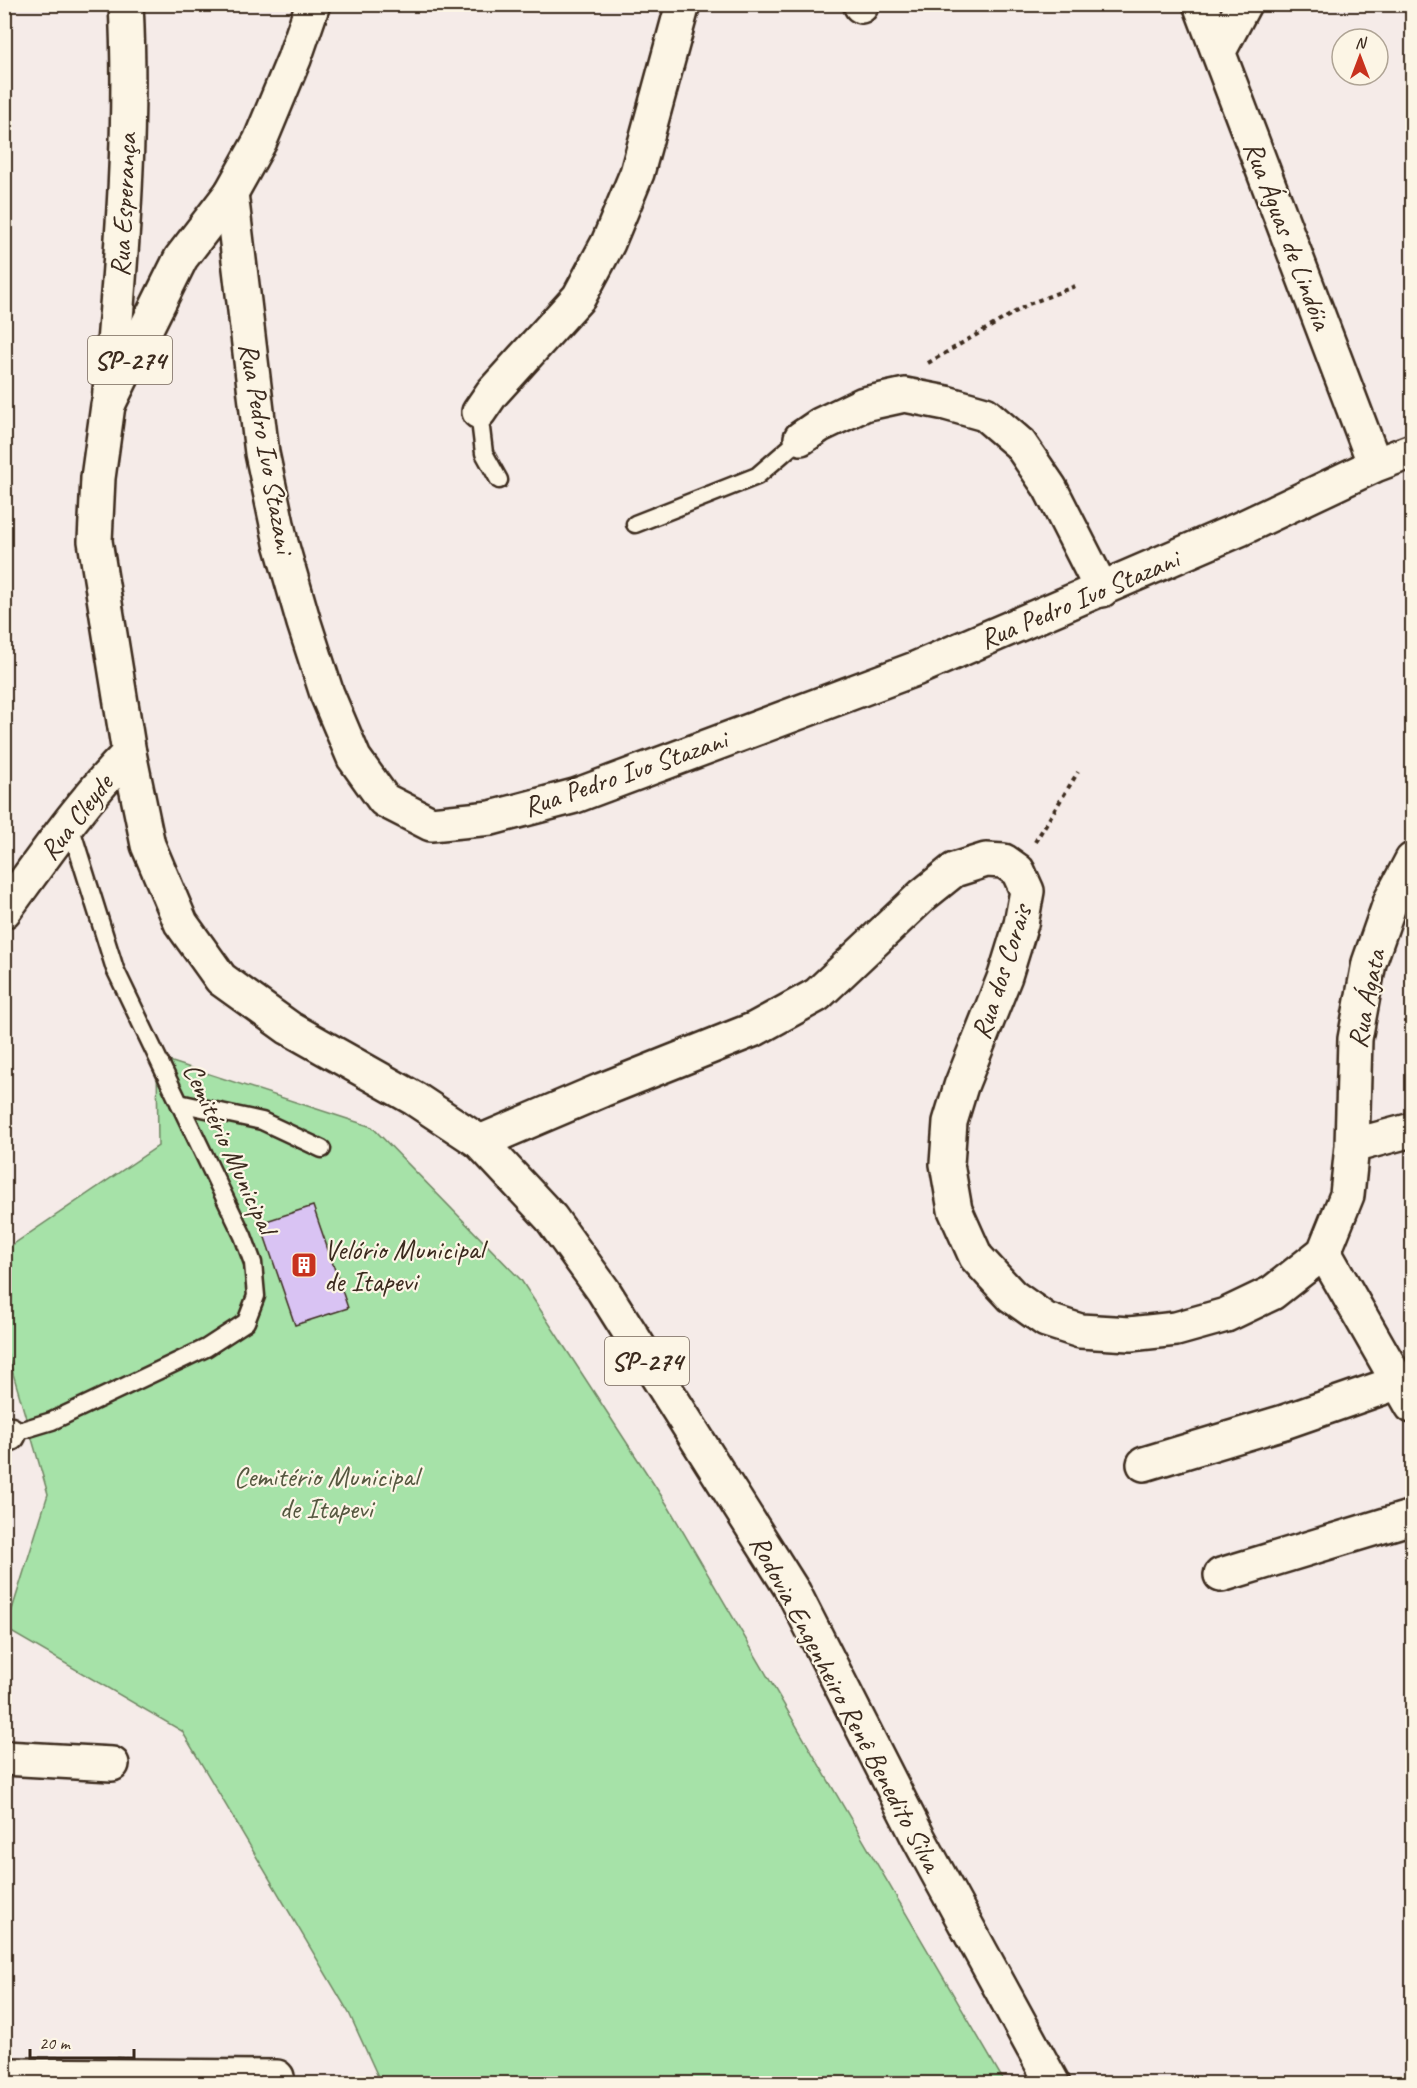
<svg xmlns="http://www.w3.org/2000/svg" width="1417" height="2088" viewBox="0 0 1417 2088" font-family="Caveat,sans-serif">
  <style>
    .green { fill: #a6e2a8; stroke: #708663; stroke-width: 1.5 }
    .building { fill: #d9c3f3; stroke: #3b2a1e; stroke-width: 1.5 }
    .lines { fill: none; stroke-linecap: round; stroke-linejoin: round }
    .lane-casing { stroke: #3b2a1e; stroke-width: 21 }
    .street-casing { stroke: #3b2a1e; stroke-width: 38 }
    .secondary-casing { stroke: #3b2a1e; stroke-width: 38 }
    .primary-casing { stroke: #3b2a1e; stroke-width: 38 }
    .path { stroke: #3b2a1e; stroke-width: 4; stroke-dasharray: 4.5 4.5; stroke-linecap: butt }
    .lane { stroke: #fcf5e5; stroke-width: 16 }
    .street { stroke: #fcf5e5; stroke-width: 33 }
    .secondary { stroke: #fcf5e5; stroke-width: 33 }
    .primary { stroke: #fcf5e5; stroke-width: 33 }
    .labels { text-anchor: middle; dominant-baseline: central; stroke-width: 4.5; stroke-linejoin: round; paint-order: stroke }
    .shield { fill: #fcf5e5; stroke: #75675a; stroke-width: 1.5 }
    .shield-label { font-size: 27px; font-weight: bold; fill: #3b2a1e }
    .street-label { font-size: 28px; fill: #3b2a1e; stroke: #fcf5e5 }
    .poi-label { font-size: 28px; fill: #3b2a1e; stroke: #fcf5e5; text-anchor: start }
    .park-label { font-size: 28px; fill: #565840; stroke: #fcf5e5 }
  </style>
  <rect width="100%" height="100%" fill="#f5ebe8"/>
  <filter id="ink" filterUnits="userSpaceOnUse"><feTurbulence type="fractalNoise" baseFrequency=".0167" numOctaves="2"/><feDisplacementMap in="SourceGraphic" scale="12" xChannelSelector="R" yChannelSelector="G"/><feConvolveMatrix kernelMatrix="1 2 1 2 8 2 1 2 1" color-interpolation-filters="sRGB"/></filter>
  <g filter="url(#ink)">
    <path class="green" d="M157 1057 372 1127 521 1280 668 1506 1005 2083H381L349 2013 182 1731 6 1629 48 1494 5 1346V1250L158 1146Z"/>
    <path class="building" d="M313 1206 348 1308 295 1325 260 1223Z"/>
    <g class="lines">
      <g class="lane-casing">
        <path id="lane" d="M479 412 484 453 499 480
          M635 524 757 476 801 438
          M179 1103 262 1121 322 1149
          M9 1434 52 1421 206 1348 246 1322 256 1296 253 1263 243 1236 115 969 69 822"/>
      </g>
      <g class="street-casing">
        <path id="street" d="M860 4 861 6
          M1200 4 1375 465
          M1219 51 1244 4
          M231 193 262 453 281 543 304 623 327 694 354 758 384 800 431 824 491 818 575 796 915 669 1240 529 1375 465 1412 451
          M109 403C120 270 133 138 126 4
          M479 412 492 393 579 297 608 243 637 173 683 4
          M801 438 820 425 864 404 905 395 946 403 985 414 1020 444 1050 488 1102 590
          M480 1142 602 1090 755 1029 817 995 923 895 954 870 986 860 1004 861 1018 871 1027 891 1021 924 1005 976 961 1086 950 1122 947 1164 955 1210 976 1257 1012 1296 1046 1320 1080 1331 1130 1334 1176 1329 1226 1315 1272 1293 1324 1252 1347 1195 1352 1146 1355 1039 1369 963 1391 900 1412 860
          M1352 1146 1412 1130
          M1324 1252 1412 1406
          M4 1434H9
          M1144 1464 1284 1422 1399 1382
          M1221 1575 1412 1517
          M4 1758 112 1764
          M4 2075 277 2077"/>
      </g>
      <g class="secondary-casing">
        <path id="secondary" d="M4 911C44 856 82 801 129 753"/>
      </g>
      <g class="primary-casing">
        <path id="primary" d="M313 4 294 59 260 141 231 193 181 258 108 405 98 478 95 541 129 753 148 845 181 923 221 979 289 1028 415 1099 480 1142 551 1218 603 1290 794 1593 918 1837 1053 2084"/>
      </g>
      <path class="path" d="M928 363 1029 304 1078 285
        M1035 842 1078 772"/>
      <use href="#lane" class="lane"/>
      <use href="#street" class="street"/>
      <use href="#secondary" class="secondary"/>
      <use href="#primary" class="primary"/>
    </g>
  </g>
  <defs>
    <g id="building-square" transform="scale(1.35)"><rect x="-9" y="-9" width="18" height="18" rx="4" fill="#c8321e" stroke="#fcf5e5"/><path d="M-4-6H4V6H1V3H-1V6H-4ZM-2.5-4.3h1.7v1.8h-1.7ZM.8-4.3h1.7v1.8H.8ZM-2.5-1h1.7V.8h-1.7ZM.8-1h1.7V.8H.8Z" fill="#fff"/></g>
  </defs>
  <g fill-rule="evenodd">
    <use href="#building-square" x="304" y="1265"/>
  </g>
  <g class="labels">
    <g class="shield">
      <rect x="88" y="336" width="84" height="48" rx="4.5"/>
      <rect x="605" y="1337" width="84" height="48" rx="4.5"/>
    </g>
    <g class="shield-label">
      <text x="130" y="360">SP-274</text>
      <text x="647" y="1361">SP-274</text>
    </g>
    <g class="street-label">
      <text transform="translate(123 205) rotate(-87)">Rua Esperança</text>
      <text transform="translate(1288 235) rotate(69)">Rua Águas de Lindóia</text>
      <text transform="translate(267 448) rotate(80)">Rua Pedro Ivo Stazani</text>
      <text transform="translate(1079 599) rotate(-23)">Rua Pedro Ivo Stazani</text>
      <text transform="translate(625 773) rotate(-19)">Rua Pedro Ivo Stazani</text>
      <text transform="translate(76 817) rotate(-52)">Rua Cleyde</text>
      <text transform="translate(1001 972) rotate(-72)">Rua dos Corais</text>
      <text transform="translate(1366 999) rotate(-79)">Rua Ágata</text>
      <text transform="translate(230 1148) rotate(65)">Cemitério Municipal</text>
      <text transform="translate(846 1703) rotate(62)">Rodovia Engenheiro Renê Benedito Silva</text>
    </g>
    <g class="poi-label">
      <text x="324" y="1249">Velório Municipal<tspan x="324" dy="32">de Itapevi</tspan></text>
    </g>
    <g class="park-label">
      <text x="326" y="1476">Cemitério Municipal<tspan x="326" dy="32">de Itapevi</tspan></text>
    </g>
  </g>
  <rect width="1417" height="2088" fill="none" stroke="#fcf5e5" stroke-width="24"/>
  <rect x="12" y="12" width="1393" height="2064" fill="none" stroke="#3b2a1e" stroke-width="2" filter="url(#ink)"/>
  <g transform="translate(1360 57)"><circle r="28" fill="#fcf5e5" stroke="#afa495" stroke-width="1.5"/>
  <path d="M0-4.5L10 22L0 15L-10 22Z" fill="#c8321e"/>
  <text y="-9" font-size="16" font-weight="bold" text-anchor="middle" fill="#3b2a1e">N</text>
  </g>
  <path d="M30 2049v9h104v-9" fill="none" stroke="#3b2a1e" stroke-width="3"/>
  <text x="39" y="2049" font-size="18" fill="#3b2a1e" stroke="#fcf5e5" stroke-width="4.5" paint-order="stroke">20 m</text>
</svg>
